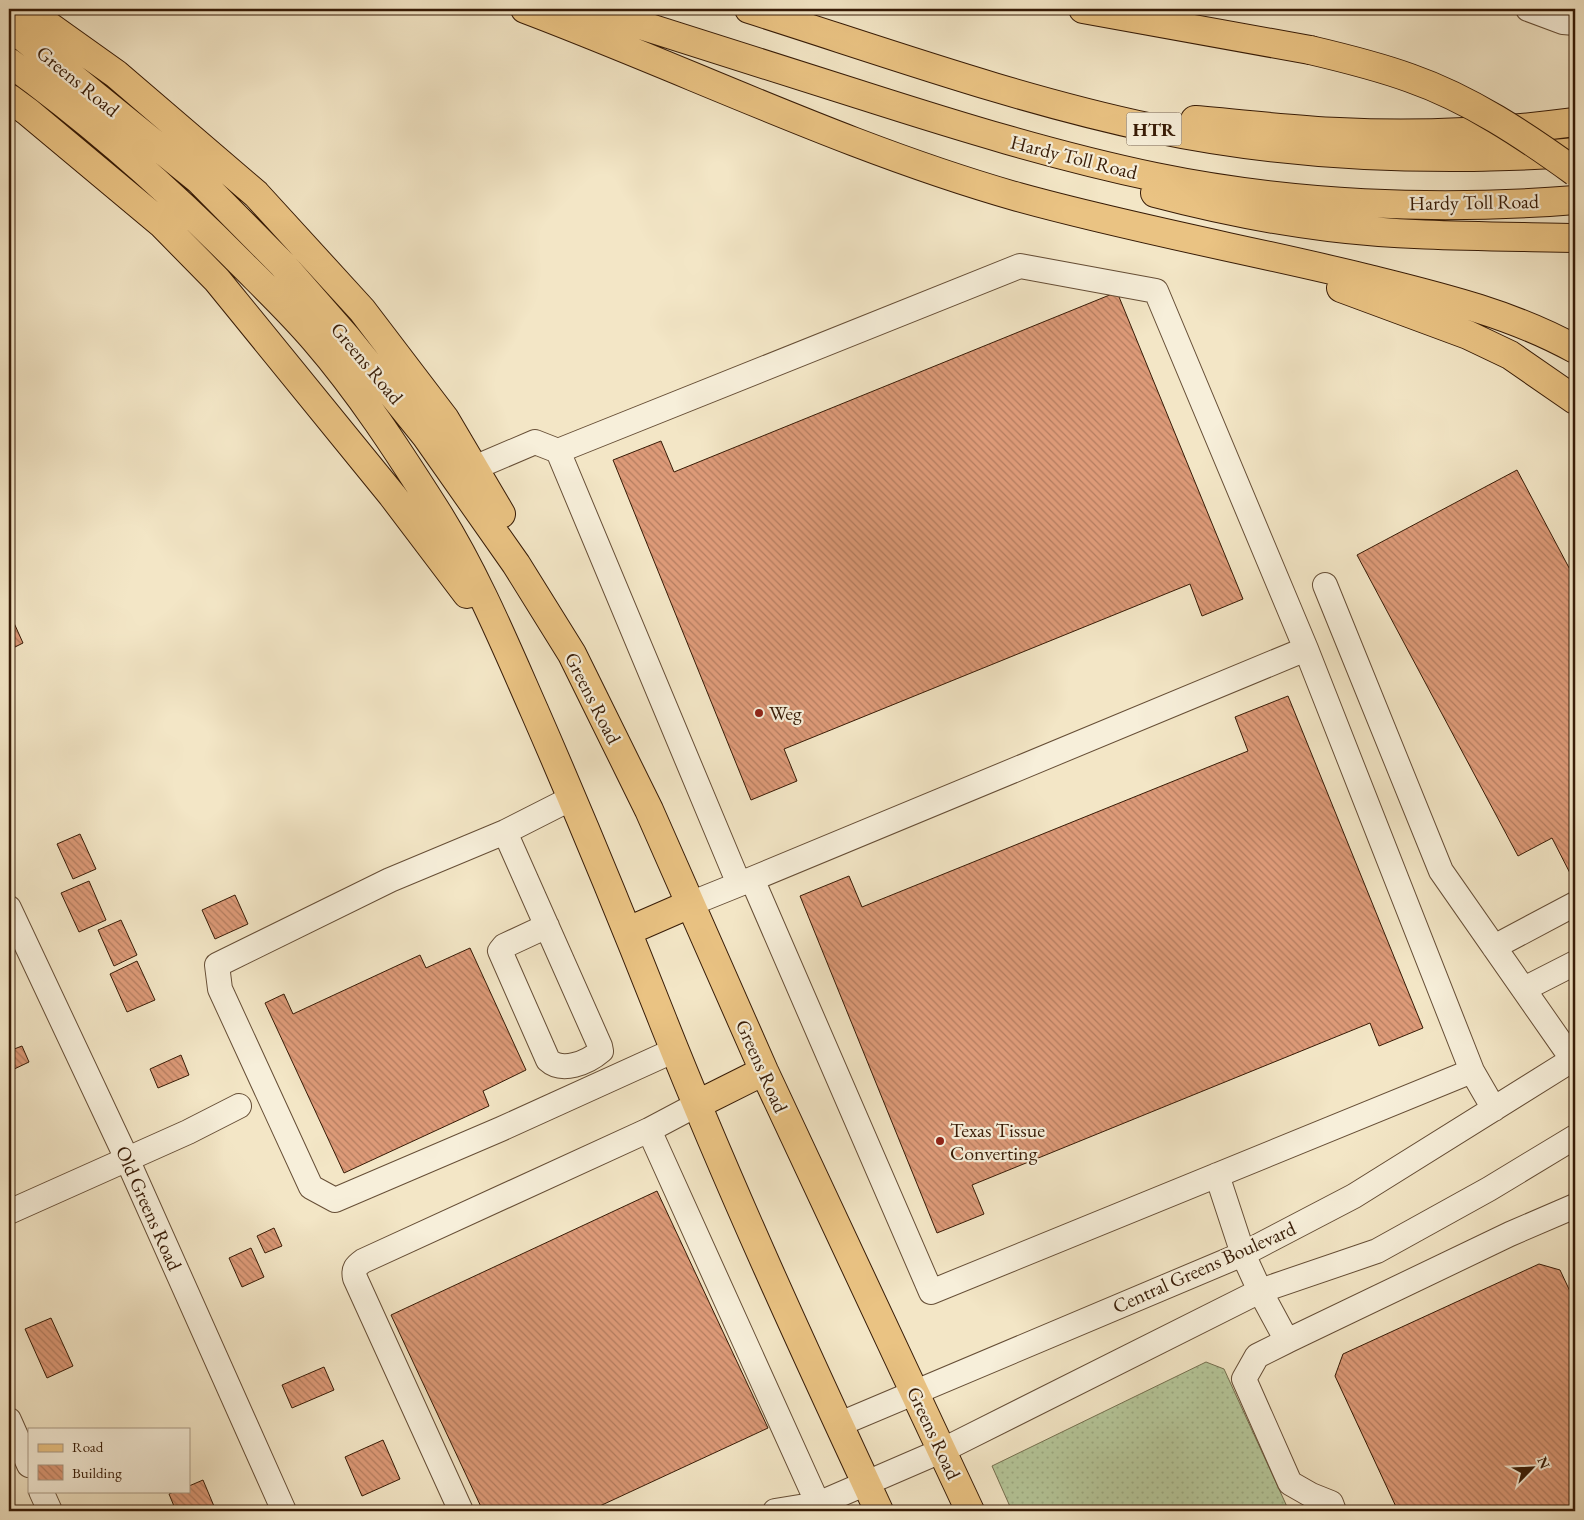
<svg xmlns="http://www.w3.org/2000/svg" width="1584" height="1520" viewBox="0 0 1584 1520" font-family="'EB Garamond',serif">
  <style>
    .grass { fill: url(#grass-dots); stroke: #767050 }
    .building { fill: url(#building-back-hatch); stroke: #371b06 }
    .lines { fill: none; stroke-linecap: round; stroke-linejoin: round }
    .minor-casing { stroke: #664e36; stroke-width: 26 }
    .major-casing { stroke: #371b06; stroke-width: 30 }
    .highway-casing { stroke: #371b06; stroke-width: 30 }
    .minor { stroke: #f7efda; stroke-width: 24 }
    .major { stroke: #eac383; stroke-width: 28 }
    .highway { stroke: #eac383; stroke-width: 28 }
    .highway-bridge-casing { stroke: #371b06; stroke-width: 30; stroke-linecap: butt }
    .highway-bridge { stroke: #eac383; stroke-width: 28 }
    .poi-dot { fill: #8f2418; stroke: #f7efda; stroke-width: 2 }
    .labels { text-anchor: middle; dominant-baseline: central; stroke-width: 4.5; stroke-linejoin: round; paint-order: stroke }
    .shield { fill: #f7efda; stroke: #715b46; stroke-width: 1 }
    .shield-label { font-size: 19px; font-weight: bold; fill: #371b06 }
    .street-label { font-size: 20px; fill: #371b06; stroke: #f7efda }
    .poi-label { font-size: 20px; fill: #371b06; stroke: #f7efda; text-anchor: start }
  </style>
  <defs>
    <pattern id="grass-dots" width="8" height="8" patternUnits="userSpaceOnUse" patternTransform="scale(1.25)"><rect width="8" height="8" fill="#b5c699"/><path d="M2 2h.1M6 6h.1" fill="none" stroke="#9caa82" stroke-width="1.8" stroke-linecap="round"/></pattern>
    <pattern id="building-back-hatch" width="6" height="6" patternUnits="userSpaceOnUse" patternTransform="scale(1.25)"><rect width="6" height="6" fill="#dd9a78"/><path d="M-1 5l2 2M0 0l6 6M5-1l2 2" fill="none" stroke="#b47d60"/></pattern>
  </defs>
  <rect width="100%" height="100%" fill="#f3e6c6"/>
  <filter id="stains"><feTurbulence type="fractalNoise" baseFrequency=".004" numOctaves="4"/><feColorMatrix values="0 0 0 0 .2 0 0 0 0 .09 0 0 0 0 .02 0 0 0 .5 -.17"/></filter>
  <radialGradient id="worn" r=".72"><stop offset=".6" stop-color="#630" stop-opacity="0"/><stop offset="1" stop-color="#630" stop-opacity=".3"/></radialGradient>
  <path class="grass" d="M1206 1362 1224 1369 1289 1511H1012L992 1466Z"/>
  <path class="building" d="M1117 292 1243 599 1202 616 1190 584 784 749 797 781 751 800 613 460 661 441 674 472Z
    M1517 470 1575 579V875L1572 877 1552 838 1518 856 1357 555Z
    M14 623 23 643 9 650V625Z
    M1288 696 1423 1028 1379 1046 1370 1023 972 1185 984 1214 937 1233 800 896 849 876 862 907 1248 751 1235 717Z
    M80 834 96 869 73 879 57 844Z
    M89 881 106 920 79 932 61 893Z
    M235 895 248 924 215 939 202 910Z
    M121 920 137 955 114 966 98 930Z
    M470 948 526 1070 483 1091 489 1106 344 1173 265 1003 284 994 293 1014 420 955 426 968Z
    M137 961 155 1000 127 1012 110 974Z
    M22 1046 29 1062 10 1071 9 1051Z
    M181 1055 189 1075 158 1088 150 1069Z
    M657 1191 768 1428 589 1511H483L391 1315Z
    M274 1228 282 1246 265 1253 257 1236Z
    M251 1248 264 1277 242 1287 229 1258Z
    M1539 1264 1560 1270 1575 1302V1511H1398L1335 1376 1343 1354Z
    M51 1318 73 1366 47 1378 25 1329Z
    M324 1367 334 1390 292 1408 282 1385Z
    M383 1440 400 1479 362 1496 345 1457Z
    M203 1480 216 1511H190L188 1507 176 1511 169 1494 176 1491H189V1486Z"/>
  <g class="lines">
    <g class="minor-casing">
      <path id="minor" d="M1528 9 1563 22 1575 23
        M474 468 535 442 558 451
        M1325 585 1441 871 1575 1063
        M572 798 505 832 390 880 217 965 220 989 311 1187 335 1200 501 1129 675 1050
        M505 832 600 1046 601 1051C587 1063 562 1073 548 1060L500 951 504 946 547 926
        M752 879 931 1292 1472 1071 1306 649
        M690 904 752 879 1306 649 1156 291 1020 266 558 451 739 884
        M9 908 127 1159 284 1511
        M1494 947 1575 904
        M1524 989 1575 963
        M1472 1071 1494 1109
        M698 1104 649 1130 818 1504 775 1511
        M1217 1175 1243 1254 1260 1291 1287 1341 1510 1234 1575 1206
        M9 1212 188 1132 239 1106
        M1287 1341 1257 1356 1244 1379 1290 1483 1311 1495 1331 1503 1334 1511
        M9 1420 29 1465
        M840 1424 1243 1254 1354 1196 1575 1058
        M41 1491 50 1511
        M461 1511 355 1278C353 1269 356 1266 363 1261L649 1130
        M822 1511 818 1504 943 1450 1260 1291 1377 1251 1489 1189 1575 1137"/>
    </g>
    <g class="major-casing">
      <path id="major" d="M25 9 116 74 256 194 362 310 445 419 501 514
        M9 29 23 37 199 180 283 265 347 338 426 436 516 564 572 654 649 810 764 1071 970 1511
        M9 62C93 123 170 191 243 265 268 290 293 314 315 340 360 392 398 451 435 509 475 572 504 642 534 710 579 813 622 917 663 1021 729 1187 804 1350 879 1511
        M9 98 28 112 162 224 217 280 392 495 467 594
        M628 931 690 904
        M698 1104 764 1071"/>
    </g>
    <g class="highway-casing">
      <path id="highway" d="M525 9C689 71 849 149 1018 197 1133 229 1250 250 1365 278 1437 296 1510 313 1575 349
        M590 9C681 37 771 66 861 95 958 126 1055 156 1155 177 1291 205 1437 211 1575 200
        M749 9C882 51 1015 99 1152 128 1256 150 1363 158 1469 157 1504 156 1540 156 1575 152
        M1083 9 1310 50
        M1195 120C1243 124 1291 130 1339 132 1417 136 1498 132 1575 122
        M1155 193C1212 208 1270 220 1329 227 1410 237 1494 236 1575 238
        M1341 288 1468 335 1510 355 1575 400"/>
    </g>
    <use href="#minor" class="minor"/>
    <use href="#major" class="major"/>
    <use href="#highway" class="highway"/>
    <g class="highway-bridge-casing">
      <path id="highway-bridge" d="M1310 50C1344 58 1377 66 1410 78 1470 99 1524 135 1575 172"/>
    </g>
    <use href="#highway-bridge" class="highway-bridge"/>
  </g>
  <g class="poi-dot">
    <circle cx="759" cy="713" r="5"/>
    <circle cx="940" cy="1141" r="5"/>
  </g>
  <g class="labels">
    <rect class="shield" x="1126.5" y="112.5" width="55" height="33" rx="4"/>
    <g class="shield-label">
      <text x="1154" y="129">HTR</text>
    </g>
    <g class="street-label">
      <text transform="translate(78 81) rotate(39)">Greens Road</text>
      <text transform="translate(1074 157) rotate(14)">Hardy Toll Road</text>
      <text transform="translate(1474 202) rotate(-1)">Hardy Toll Road</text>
      <text transform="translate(367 363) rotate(50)">Greens Road</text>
      <text transform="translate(593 698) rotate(63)">Greens Road</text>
      <text transform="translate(762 1066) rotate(66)">Greens Road</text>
      <text transform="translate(149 1208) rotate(66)">Old Greens Road</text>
      <text transform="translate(1204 1267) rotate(-24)">Central Greens Boulevard</text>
      <text transform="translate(934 1433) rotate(65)">Greens Road</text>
    </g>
    <g class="poi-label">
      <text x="769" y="713">Weg</text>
      <text x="950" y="1130">Texas Tissue<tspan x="950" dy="23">Converting</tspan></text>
    </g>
  </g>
  <rect width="1584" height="1520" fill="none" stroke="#f3e6c6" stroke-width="30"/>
  <rect x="10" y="10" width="1564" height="1500" fill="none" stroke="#371b06" stroke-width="2.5"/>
  <rect x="15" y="15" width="1554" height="1490" fill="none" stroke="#371b06"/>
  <rect x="28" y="1428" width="162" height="65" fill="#f7efda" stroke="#aa9a85"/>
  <rect x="38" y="1444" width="25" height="8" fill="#eac383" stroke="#aa9a85"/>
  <text x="72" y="1452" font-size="15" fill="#371b06">Road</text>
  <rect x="38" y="1465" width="25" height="15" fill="url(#building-back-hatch)" stroke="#aa9a85"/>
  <text x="72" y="1478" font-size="15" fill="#371b06">Building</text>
  <g transform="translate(1532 1468) rotate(66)" stroke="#f7efda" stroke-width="4" paint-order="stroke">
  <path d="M0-4L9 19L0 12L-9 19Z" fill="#371b06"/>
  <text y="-8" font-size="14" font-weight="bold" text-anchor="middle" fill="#371b06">N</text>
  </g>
  <rect width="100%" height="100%" filter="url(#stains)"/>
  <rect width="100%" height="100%" fill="url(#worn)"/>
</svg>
